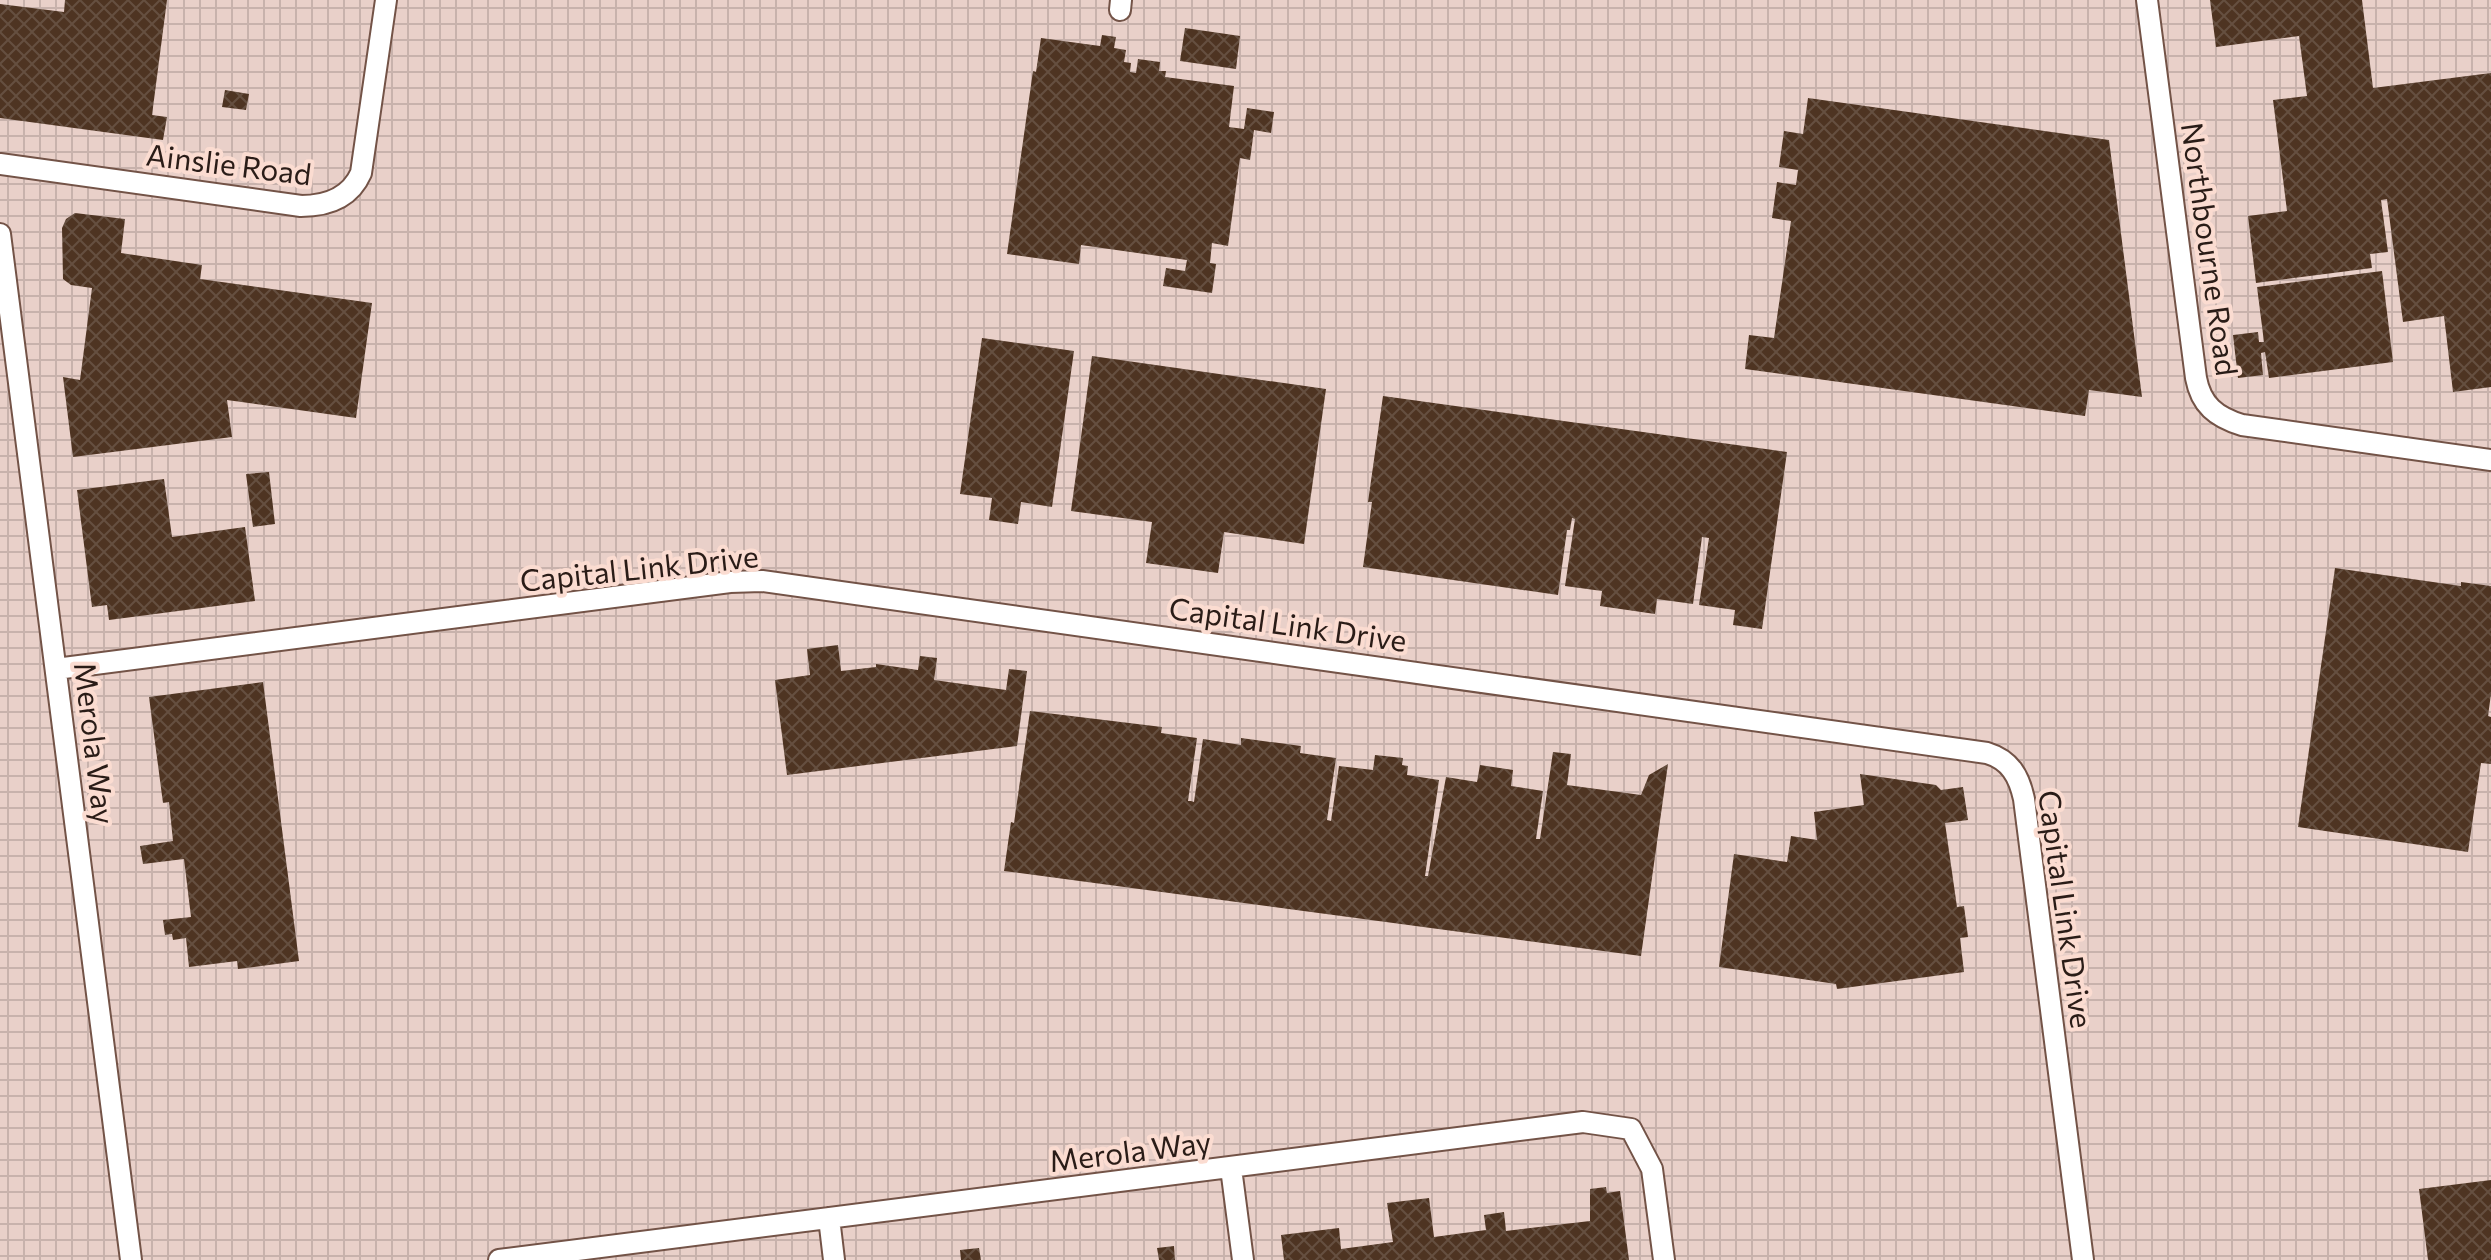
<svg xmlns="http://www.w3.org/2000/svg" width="2491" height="1260" viewBox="0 0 2491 1260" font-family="Commissioner,sans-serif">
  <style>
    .industrial { fill: url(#industrial-grid) }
    .building { fill: url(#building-cross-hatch) }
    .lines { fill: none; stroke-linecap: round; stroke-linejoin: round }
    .minor-casing { stroke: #735347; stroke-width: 24 }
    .minor { stroke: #fff; stroke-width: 20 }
    .labels { text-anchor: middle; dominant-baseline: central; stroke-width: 8; stroke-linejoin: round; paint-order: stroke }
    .street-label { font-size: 30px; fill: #2a1c17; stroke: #fbdcd1 }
  </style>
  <defs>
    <pattern id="industrial-grid" width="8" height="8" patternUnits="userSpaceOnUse" patternTransform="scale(2)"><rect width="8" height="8" fill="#e9d0c9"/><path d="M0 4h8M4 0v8" fill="none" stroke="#c8b2ac"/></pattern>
    <pattern id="building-cross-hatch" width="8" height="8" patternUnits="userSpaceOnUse" patternTransform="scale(2)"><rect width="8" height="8" fill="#4e3422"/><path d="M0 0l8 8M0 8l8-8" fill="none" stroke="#654f40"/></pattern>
  </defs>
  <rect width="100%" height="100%" fill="#fbdcd1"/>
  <path class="industrial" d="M0 0H2491V1260H0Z"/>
  <path class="building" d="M65 0H167L152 115 167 117 163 140 0 118V4L64 12Z
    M2210 0H2362L2373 88 2491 73V387L2453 392 2444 316 2403 322 2387 199 2381 200 2388 252 2370 254 2372 268 2256 283 2248 216 2287 211 2273 100 2307 96 2299 36 2216 47Z
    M1185 28 1240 36 1236 69 1180 61Z
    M1102 35 1116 37 1114 48 1126 50 1124 62 1131 63 1130 72 1136 73 1138 59 1160 62 1159 71H1166L1165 77 1234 86 1229 127 1244 129 1247 108 1274 112 1271 133 1254 130 1250 160 1240 158 1228 246 1212 243 1210 263 1216 264 1212 293 1163 286 1166 268 1185 271 1187 260 1081 245 1079 264 1007 254 1033 71 1036 72 1041 38 1100 46Z
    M225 90 249 94 246 110 222 107Z
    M1808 98 2109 140 2142 397 2089 390 2085 416 1745 369 1749 335 1774 338 1791 221 1772 218 1777 182 1796 185 1798 170 1779 167 1784 131 1803 134Z
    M75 213 125 219 121 253 202 265 200 279 372 303 356 418 227 400 232 437 73 457 63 377 80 380 92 288 71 285 63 279 62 228 66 219Z
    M2382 271 2393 362 2269 378 2265 352 2261 353 2263 375 2238 378 2233 335 2258 332 2259 342H2264L2257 287Z
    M982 338 1074 351 1052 507 1021 502 1018 524 989 520 992 498 960 494Z
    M1092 356 1326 389 1304 544 1224 532 1218 573 1146 563 1152 522 1071 511Z
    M1383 396 1787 452 1762 629 1733 625 1735 610 1699 605 1709 538 1702 537 1693 604 1657 599 1655 614 1600 606 1602 591 1565 586 1575 519 1572 518 1570 530H1567L1558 595 1363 567 1372 502H1368Z
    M269 472 275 524 253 527 246 474Z
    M164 479 172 537 245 527 255 601 109 620 107 605 92 607 77 490Z
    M2335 568 2461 586V582L2491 586V694L2488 716 2491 717V764L2481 763 2468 852 2298 827Z
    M838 645 841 671 876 667V664L918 670 920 656 937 658 934 680 1006 690 1009 669 1027 671 1017 746 787 775 775 680 810 675 807 649Z
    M263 682 299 961 238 969 237 961 189 967 186 938 173 940 172 934 165 935 163 920 191 917 184 859 143 864 140 846 173 841 169 802 163 803 149 697Z
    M1030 711 1162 727 1161 733 1197 738 1188 801H1191L1194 802 1203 739 1241 745V738L1301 746 1300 753 1336 758 1327 820 1331 821 1339 766 1373 770 1375 755 1403 758 1402 765 1408 766 1407 775 1439 780 1425 876H1428L1446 777 1477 782 1480 765 1513 770 1511 786 1543 791 1536 839H1540L1553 752 1571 754 1567 785 1641 795 1649 775 1668 764 1641 956 1004 871 1011 822 1014 823Z
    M1860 774 1936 785 1941 790 1963 787 1968 820 1945 823 1957 907 1964 906 1968 937 1960 938 1964 972 1837 989 1836 984 1719 967 1734 854 1787 862 1791 836 1817 840 1814 812 1864 805Z
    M2491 1180V1260H2428L2419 1189Z
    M1606 1187 1607 1193 1620 1191 1629 1260H1284L1281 1235 1339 1228 1341 1249 1393 1242 1387 1203 1429 1198 1434 1237 1486 1230 1484 1215 1504 1212 1506 1231 1590 1221V1189Z
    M1174 1246 1175 1260H1159L1157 1248Z
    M979 1248 981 1260H961L960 1250Z"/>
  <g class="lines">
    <g class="minor-casing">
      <path id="minor" d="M2147 0 2196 378C2201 405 2216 417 2242 425L2491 460
        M1120 10 1121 0
        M0 164 301 206C327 206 350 198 361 173L386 0
        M0 234 131 1260
        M56 669 730 582 762 581 1987 753C2010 760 2019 776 2024 799L2083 1260
        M1231 1168 1243 1260
        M829 1218 834 1260
        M499 1260 1583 1122 1631 1129 1652 1169 1664 1260"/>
    </g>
    <use href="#minor" class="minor"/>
  </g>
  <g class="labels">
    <g class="street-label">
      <text transform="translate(229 163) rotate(7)">Ainslie Road</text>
      <text transform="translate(2211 249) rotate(82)">Northbourne Road</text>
      <text transform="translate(639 567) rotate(-6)">Capital Link Drive</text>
      <text transform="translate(1288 623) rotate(8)">Capital Link Drive</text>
      <text transform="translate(96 743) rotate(83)">Merola Way</text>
      <text transform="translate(2067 909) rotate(82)">Capital Link Drive</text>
      <text transform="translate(1130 1150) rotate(-7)">Merola Way</text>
    </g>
  </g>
</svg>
